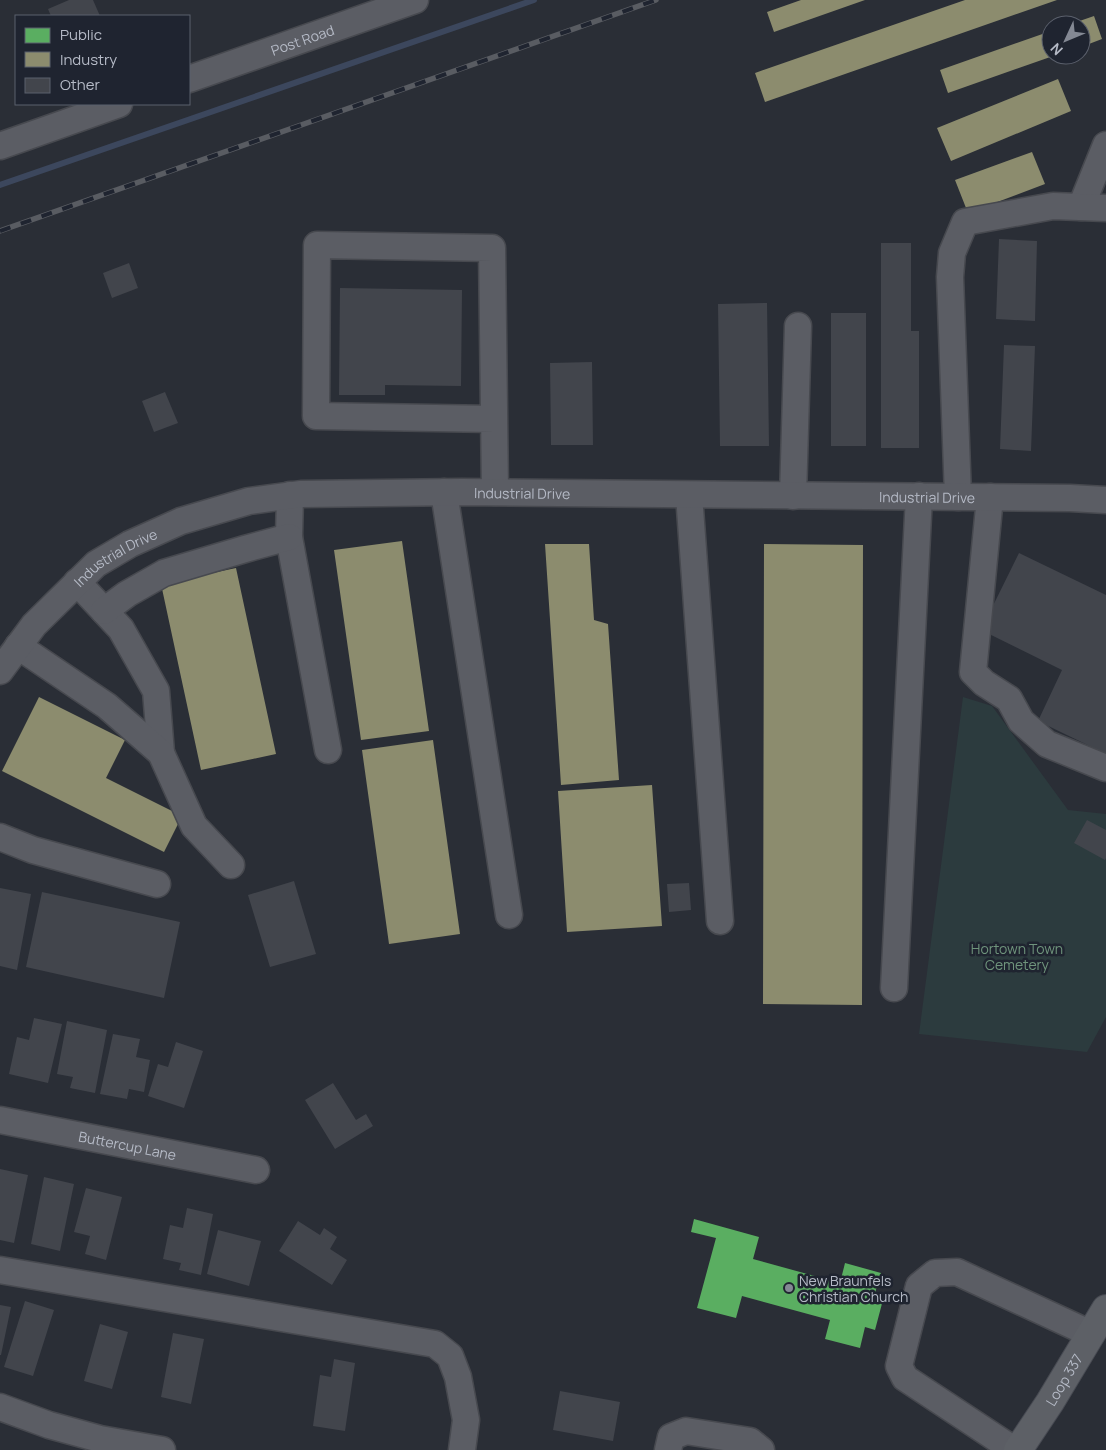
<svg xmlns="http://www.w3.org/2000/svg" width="1106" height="1450" viewBox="0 0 1106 1450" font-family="Manrope,sans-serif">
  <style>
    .green { fill: #2c3b3e }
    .public { fill: #5aae61 }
    .industry { fill: #8c8c6e }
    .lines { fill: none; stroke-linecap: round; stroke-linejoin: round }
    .stream { stroke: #3c475d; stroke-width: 6 }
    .building { fill: #42454c }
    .minor-casing { stroke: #47494f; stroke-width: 29 }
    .major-casing { stroke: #484b53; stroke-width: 30 }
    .minor { stroke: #5b5d64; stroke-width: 26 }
    .major { stroke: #5d6066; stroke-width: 28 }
    .rail-casing { stroke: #595c62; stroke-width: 5.5 }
    .rail { stroke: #1f2430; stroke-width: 4; stroke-dasharray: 11; stroke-linecap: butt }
    .poi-dot { fill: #848994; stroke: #1f2430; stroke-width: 2 }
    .labels { text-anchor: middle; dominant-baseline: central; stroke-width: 5; stroke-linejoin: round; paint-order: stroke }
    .street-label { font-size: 14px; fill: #b5bac6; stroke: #1f2430 }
    .park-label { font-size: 14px; fill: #6f947c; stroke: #1f2430 }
    .poi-label { font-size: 14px; fill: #b5bac6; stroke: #1f2430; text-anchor: start }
  </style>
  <rect width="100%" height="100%" fill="#2a2e36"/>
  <path class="green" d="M963 697 992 706 1068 810 1106 814V1017L1087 1052 919 1034Z"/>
  <path class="public" d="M694 1219 759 1237 753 1259 840 1283 845 1263 881 1273 875 1293 884 1296 875 1330 865 1327 860 1348 825 1339 830 1320 742 1296 736 1318 697 1308 716 1238 691 1232Z"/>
  <path class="industry" d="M801 0H865L774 32 767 12Z
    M965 0H1057L765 102 755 73Z
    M1094 16 1102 39 1081 47V25H1068Z
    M1051 31V55H1056L948 93 940 70Z
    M1058 79 1071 111 951 161 937 128Z
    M1032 152 1045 184 968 213 955 180Z
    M402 541 429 731 361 740 334 550Z
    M545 544H589L594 620 608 624 619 780 561 785Z
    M764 544 863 545 862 1005 763 1004Z
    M236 568 276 754 201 770 161 584Z
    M39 697 125 740 106 778 182 816 164 852 2 771Z
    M433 740 460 934 389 944 362 750Z
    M652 785 662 926 567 932 558 791Z"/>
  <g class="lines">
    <path class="stream" d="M0 185 534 0"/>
  </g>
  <path class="building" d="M69 0H93L100 16H51L48 9Z
    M999 239 1037 241 1035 321 996 319Z
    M881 243H911V331H919V448H881Z
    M129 263 138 288 112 298 103 273Z
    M340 288 462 290 461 386 385 385V395H339Z
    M767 303 769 446H720L718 304Z
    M831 313H866V446H831Z
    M1004 345 1035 346 1031 451 1000 449Z
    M592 362 593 445H551L550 363Z
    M165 392 178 423 154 432 142 401Z
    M1019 553 1106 595V758L1102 752 1038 721 1062 670 981 630Z
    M1087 820 1106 830V858L1105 860 1074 843Z
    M294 881 316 954 270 967 248 895Z
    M689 883 691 910 669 912 667 884Z
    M0 888 31 894 17 970 0 966Z
    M42 892 180 922 164 998 26 967Z
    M34 1018 62 1024 48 1083 9 1074 17 1037 29 1040Z
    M67 1021 107 1030 95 1093 70 1088 73 1077 57 1074Z
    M113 1034 140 1039 136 1057 150 1060 144 1092 129 1089 127 1099 100 1094Z
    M176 1042 203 1051 184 1108 148 1096 158 1064 168 1067Z
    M333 1083 356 1120 366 1114 373 1126 335 1149 305 1100Z
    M0 1169 28 1175 14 1243 0 1240Z
    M44 1177 74 1184 60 1251 31 1244Z
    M86 1188 122 1197 106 1260 85 1254 90 1236 74 1232Z
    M187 1208 213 1214 201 1275 179 1270 181 1263 163 1259 170 1225 183 1228Z
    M298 1221 320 1235 324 1228 337 1237 330 1249 347 1260 332 1285 279 1251Z
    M218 1230 261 1241 249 1286 207 1274Z
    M25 1301 54 1310 33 1376 4 1367Z
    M0 1305 11 1307 1 1355H0Z
    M100 1324 128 1332 112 1389 84 1381Z
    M173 1333 204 1339 191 1404 161 1397Z
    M334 1359 355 1363 345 1431 313 1426 320 1375 331 1377Z
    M560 1391 620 1402 613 1441 553 1430Z"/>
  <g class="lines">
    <g class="minor-casing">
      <g id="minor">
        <path id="s1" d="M189 79 415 0"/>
        <path d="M0 146 119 104"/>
        <path d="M1081 207 1106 145"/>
        <path d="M494 419 316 416 317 245 492 248 495 492"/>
        <path d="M444 492 509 915"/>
        <path d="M290 495 289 537 328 750"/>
        <path d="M689 495 720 921"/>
        <path d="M793 496 798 326"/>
        <path d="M958 497 950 277 952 253 965 222 1053 206 1106 208"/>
        <path d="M990 497 973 672 984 683 1009 699 1021 721 1047 744 1106 768"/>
        <path d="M77 582 121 629 156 691 161 753"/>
        <path d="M104 611 127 594 164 573 245 549 289 537"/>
        <path d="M18 646 107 706 161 753 194 826 231 865"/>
        <path id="s2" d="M0 671 34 625 96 564 130 544 181 521 249 501 301 494 462 492 1070 498 1106 500"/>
        <path d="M0 837 33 850 157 884"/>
        <path d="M894 988 919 496"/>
        <path id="s3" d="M0 1120 256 1170"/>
        <path d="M0 1270 435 1344 450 1356 458 1377 466 1420 462 1450"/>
        <path d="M0 1407 49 1425 100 1439 162 1450"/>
        <path d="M668 1450 671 1437 686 1431 750 1441 761 1450"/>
        <path d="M1014 1450 905 1378 899 1366 919 1286 935 1273 957 1272 1091 1334"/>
      </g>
    </g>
    <g class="major-casing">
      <g id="major">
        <path id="s4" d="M1018 1450 1050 1402 1106 1309"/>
      </g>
    </g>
    <use href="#minor" class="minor"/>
    <use href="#major" class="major"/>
    <g class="rail-casing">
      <path id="rail" d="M0 231 656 0"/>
    </g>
    <use href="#rail" class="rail"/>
  </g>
  <circle class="poi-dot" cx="789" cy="1288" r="5"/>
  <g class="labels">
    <g class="street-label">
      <text stroke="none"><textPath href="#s1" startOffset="120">Post Road</textPath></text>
      <text stroke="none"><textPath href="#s2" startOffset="584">Industrial Drive</textPath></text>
      <text stroke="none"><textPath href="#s2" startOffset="989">Industrial Drive</textPath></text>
      <text stroke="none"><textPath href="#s2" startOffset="164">Industrial Drive</textPath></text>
      <text stroke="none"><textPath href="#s3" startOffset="130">Buttercup Lane</textPath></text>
      <text stroke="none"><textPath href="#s4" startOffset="84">Loop 337</textPath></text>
    </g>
    <g class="park-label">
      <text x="1017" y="948">Hortown Town<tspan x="1017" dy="16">Cemetery</tspan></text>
    </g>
    <g class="poi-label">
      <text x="799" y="1280">New Braunfels<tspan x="799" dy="16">Christian Church</tspan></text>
    </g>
  </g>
  <rect x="15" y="15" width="175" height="90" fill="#1f2430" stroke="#5b606c"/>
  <rect x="25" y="28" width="25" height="15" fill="#5aae61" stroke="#5b606c"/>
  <text x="60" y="40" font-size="15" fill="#b5bac6">Public</text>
  <rect x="25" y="52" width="25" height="15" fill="#8c8c6e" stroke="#5b606c"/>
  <text x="60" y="65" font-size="15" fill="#b5bac6">Industry</text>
  <rect x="25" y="78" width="25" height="15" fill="#42454c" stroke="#5b606c"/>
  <text x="60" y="90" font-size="15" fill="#b5bac6">Other</text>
  <g transform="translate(1066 40) rotate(226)"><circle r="24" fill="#1f2430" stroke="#5b606c"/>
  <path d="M0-4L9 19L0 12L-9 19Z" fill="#848994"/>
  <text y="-8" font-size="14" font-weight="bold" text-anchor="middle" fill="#b5bac6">N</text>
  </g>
</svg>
